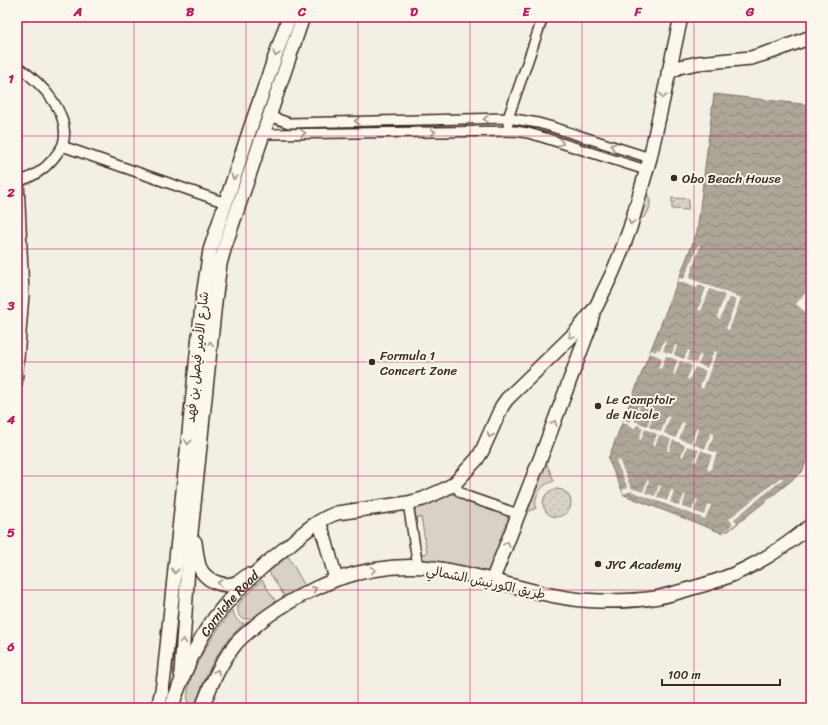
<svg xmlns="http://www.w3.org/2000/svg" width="828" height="725" viewBox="0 0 828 725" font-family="Sriracha,'Playpen Sans Arabic',sans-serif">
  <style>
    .grass { fill: #d8d1c6; stroke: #8a7e72 }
    .park { fill: url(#park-dots); stroke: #8a7e72 }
    .water { fill: url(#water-waves); stroke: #817468 }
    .pier { fill: #f3efe4 }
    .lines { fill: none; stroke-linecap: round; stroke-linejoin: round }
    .minor-casing { stroke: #3b2a1e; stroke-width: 12 }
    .secondary-casing { stroke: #3b2a1e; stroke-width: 16 }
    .minor { stroke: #fbf7ec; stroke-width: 9 }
    .secondary { stroke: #fbf7ec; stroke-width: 13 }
    .oneway { stroke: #9b9085 }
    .grid { fill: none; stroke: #c2185b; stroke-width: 1; stroke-opacity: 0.55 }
    .poi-dot { fill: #3b2a1e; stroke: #fbf7ec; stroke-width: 1.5 }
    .labels { text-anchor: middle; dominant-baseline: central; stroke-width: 4; stroke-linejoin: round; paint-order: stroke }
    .poi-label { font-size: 13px; fill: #3b2a1e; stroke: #fbf7ec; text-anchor: start }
    .street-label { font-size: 13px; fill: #3b2a1e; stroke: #fbf7ec }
    .neatline { fill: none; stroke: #c2185b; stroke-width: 1.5 }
    .grid-label { font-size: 13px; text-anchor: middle; font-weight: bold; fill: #c2185b }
  </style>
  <defs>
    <pattern id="park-dots" width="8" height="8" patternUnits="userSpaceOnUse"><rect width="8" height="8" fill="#d8d1c6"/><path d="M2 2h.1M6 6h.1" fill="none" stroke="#bab4aa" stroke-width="1.8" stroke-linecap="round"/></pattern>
    <pattern id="water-waves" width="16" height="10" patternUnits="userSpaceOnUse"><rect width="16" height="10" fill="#afa69a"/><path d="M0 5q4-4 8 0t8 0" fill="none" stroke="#90877d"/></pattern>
  </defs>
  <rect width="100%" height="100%" fill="#f3efe4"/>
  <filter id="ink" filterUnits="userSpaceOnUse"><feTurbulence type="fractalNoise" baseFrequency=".025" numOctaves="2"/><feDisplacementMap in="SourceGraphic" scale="8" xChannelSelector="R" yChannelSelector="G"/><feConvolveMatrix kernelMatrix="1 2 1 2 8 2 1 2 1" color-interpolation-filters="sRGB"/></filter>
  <g filter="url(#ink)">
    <path class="grass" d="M546 462 554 481C541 485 534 495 536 508L527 512Z
      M448 494H453L505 514 510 522 491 572H487L421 560 420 554 427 553 421 517 414 518 413 507Z
      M288 556 305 586 285 597 269 572Z
      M262 580 276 602C266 609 253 624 240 617 237 611 237 608 240 602Z
      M232 611H233C235 618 237 623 244 623 235 632 225 642 218 654 207 670 201 690 194 708H187C188 701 187 693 189 686 194 660 216 632 232 611Z"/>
    <path class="park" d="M647 195 649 197C652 204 649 213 643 218L640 217 645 196Z
      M672 198 689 199 688 210 672 209Z
      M543 503a14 14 0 1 1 28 0a14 14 0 1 1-28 0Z"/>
    <path class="water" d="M714 94 811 105V449L802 472 727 532 726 530 722 533 624 495 608 459 697 232Z"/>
    <path class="pier" d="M698 245 700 246 689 278 741 298 729 330 726 329 736 300 729 297 720 319 717 317 725 295 710 289 701 311 698 310 706 288 699 285 697 288 678 281 679 278 684 279Z
      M811 286V297L805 304 811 309V317L796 304Z
      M664 341 666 342 663 351 672 354 675 345 677 346 674 355 684 359 688 350 690 351 687 360 696 363 699 355 702 356 698 364 707 368 714 351 717 352 703 389 700 387 706 371 695 367 689 380 687 379 692 366 680 361 675 375 673 374 677 360 666 356 661 369 658 368 662 358 650 353 651 350 656 352 657 349 660 350Z
      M638 406H640L634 421 647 426 653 411H655L649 427 661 432 667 416 670 417 664 433 676 438 682 422 685 423 679 439 691 443 697 427 699 428 693 444 705 449 711 433 714 434 708 450 717 453 710 471 707 469 712 455 701 450 696 462 694 461 699 450 687 446 683 457 681 456 685 445 673 440 669 451H667L671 439 659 435 655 446 653 445 657 434 645 429 641 440 639 439 643 428 637 425 635 428 628 426V424L623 422 624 419 629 422 630 420H632Z
      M619 460 631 488 643 492 647 480 649 481 645 493 655 496 659 485 661 486 657 497 667 501 671 490 674 491 670 502 679 506 684 495H686L682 507 692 510 696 499 698 500 694 511 704 515 709 504 711 505 705 519 631 491 624 494 622 490 628 488 616 461Z
      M781 477 783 479 734 519 737 523 726 531V530L733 524 729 519Z"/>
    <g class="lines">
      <g class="minor-casing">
        <path id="minor" d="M17 66C40 82 72 113 63 144 61 149 56 155 53 159 44 170 31 178 17 182
          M269 116 289 123 508 118 538 123 549 126 650 158
          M508 124V118L543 17
          M264 134 515 131 528 133 542 137 646 170
          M62 146 226 203
          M17 384 24 294 19 182
          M454 484 460 492 469 497 518 514
          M408 503 418 567"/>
      </g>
      <g class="secondary-casing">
        <g id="secondary">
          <path d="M668 73 679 67 698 63 751 58 777 50 811 37"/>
          <path d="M319 522 325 539 336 579"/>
          <path d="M195 542C196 550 197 558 199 566 205 581 224 589 238 582 242 580 245 577 248 575"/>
          <path d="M492 581 544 449 589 329 593 313"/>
          <path d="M181 674 189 552 215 302 220 264 225 246 303 17"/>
          <path d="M158 708 162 690 164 676 203 296 210 250 253 120 289 17"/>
          <path id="s1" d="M171 708C180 683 190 658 203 635 224 601 258 569 289 545 304 532 319 519 337 513L408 503 423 499 443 490 454 484 477 459 482 451 502 406 507 399 575 333 596 307 612 274 620 255 630 228 650 158 681 17"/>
          <path d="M202 708C210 686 219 665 234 646 239 639 247 633 254 627 269 613 287 603 306 593 316 588 327 583 337 579 368 569 402 564 433 568 490 575 543 600 600 601 620 601 640 601 659 597 669 595 679 592 689 589 708 584 727 578 745 569 769 557 791 542 811 525"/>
        </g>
      </g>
      <use href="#minor" class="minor"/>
      <use href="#secondary" class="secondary"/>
    </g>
    <defs><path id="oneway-chevron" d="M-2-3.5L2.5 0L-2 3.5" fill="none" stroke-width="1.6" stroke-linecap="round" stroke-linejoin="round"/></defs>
    <g class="oneway">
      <use href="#oneway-chevron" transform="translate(276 54) rotate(109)"/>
      <use href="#oneway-chevron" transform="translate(663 96) rotate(102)"/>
      <use href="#oneway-chevron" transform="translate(486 119) rotate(179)"/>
      <use href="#oneway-chevron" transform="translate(357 121) rotate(179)"/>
      <use href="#oneway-chevron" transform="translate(433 132) rotate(-1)"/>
      <use href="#oneway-chevron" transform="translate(303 133) rotate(-1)"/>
      <use href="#oneway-chevron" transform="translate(561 143) rotate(18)"/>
      <use href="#oneway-chevron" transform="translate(613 146) rotate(-162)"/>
      <use href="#oneway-chevron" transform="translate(234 177) rotate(108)"/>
      <use href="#oneway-chevron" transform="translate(631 222) rotate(106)"/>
      <use href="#oneway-chevron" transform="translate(571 336) rotate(134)"/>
      <use href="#oneway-chevron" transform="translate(210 344) rotate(-84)"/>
      <use href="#oneway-chevron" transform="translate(554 423) rotate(-69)"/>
      <use href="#oneway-chevron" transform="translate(490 435) rotate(112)"/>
      <use href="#oneway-chevron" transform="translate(188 442) rotate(96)"/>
      <use href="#oneway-chevron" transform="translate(507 544) rotate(-69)"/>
      <use href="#oneway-chevron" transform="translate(373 570) rotate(-9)"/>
      <use href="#oneway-chevron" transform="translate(175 571) rotate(96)"/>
      <use href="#oneway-chevron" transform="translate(220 583) rotate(-170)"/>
      <use href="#oneway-chevron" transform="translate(314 589) rotate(-26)"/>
      <use href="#oneway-chevron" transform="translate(183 641) rotate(-86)"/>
      <use href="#oneway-chevron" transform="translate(217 672) rotate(-62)"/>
    </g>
  </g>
  <path class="grid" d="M134 17V708M246 17V708M358 17V708M470 17V708M582 17V708M694 17V708M17 136H811M17 249H811M17 362H811M17 476H811M17 590H811"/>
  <g class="poi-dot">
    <circle cx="674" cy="178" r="4"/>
    <circle cx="372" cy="362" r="4"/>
    <circle cx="598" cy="406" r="4"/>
    <circle cx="598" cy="564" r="4"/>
  </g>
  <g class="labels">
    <g class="poi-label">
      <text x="682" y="178">Obo Beach House</text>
      <text x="380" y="355">Formula 1<tspan x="380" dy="15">Concert Zone</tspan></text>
      <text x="606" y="399">Le Comptoir<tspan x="606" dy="15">de Nicole</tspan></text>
      <text x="606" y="564">JYC Academy</text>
    </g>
    <g class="street-label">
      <text transform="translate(197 357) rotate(-84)">شارع الأمير فيصل بن فهد</text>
      <text transform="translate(486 582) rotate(12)">طريق الكورنيش الشمالي</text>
      <text stroke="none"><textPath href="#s1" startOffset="121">Corniche Road</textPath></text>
    </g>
  </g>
  <rect width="828" height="725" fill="none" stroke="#fbf7ec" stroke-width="44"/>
  <path d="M662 679v6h118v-6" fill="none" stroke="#3b2a1e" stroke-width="2"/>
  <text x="668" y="679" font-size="12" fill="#3b2a1e" stroke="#fbf7ec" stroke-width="3" paint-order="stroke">100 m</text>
  <rect x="22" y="22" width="784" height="681" class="neatline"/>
  <g class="grid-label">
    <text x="78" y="16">A</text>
    <text x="190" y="16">B</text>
    <text x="302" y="16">C</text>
    <text x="414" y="16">D</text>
    <text x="526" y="16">E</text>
    <text x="638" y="16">F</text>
    <text x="750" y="16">G</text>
    <text x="11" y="83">1</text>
    <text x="11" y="197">2</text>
    <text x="11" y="310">3</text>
    <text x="11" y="424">4</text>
    <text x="11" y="537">5</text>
    <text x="11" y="651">6</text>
  </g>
</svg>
